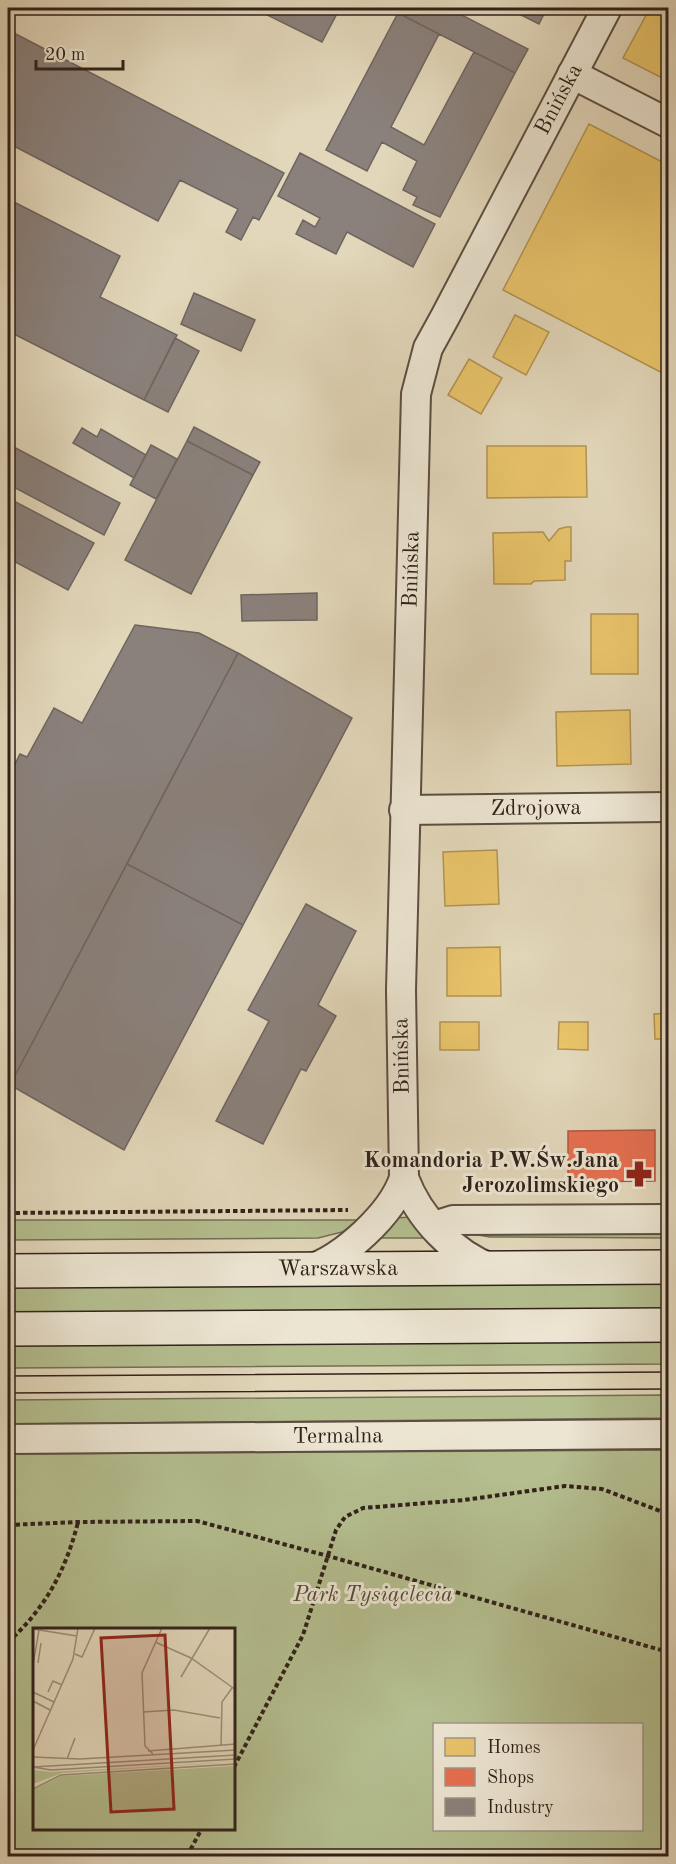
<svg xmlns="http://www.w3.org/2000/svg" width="676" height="1864" viewBox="0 0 676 1864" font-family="'Old Standard TT',serif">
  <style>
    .green { fill: #b4be8f; stroke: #727054; stroke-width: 1.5; fill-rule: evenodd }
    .homes { fill: #e9c46a; stroke: #b29352; stroke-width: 1.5 }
    .shops { fill: #e76f51; stroke: #b05840; stroke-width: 1.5 }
    .industry { fill: #8a817c; stroke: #6f645f; stroke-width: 1.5 }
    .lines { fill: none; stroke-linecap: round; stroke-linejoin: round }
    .minor-casing { stroke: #5c4e42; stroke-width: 32 }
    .secondary-casing { stroke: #30211a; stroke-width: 36 }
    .path { stroke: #30211a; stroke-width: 4; stroke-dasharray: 4.5 3; stroke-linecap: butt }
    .minor { stroke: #ece5d2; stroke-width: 28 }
    .secondary { stroke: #ece5d2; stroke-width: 33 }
    .tram { stroke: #30211a; stroke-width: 1.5 }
    .labels { text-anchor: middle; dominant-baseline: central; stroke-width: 6; stroke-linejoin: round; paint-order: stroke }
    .street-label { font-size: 22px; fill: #30211a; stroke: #ece5d2 }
    .poi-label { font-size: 22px; font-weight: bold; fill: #30211a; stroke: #ece5d2; text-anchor: end }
    .park-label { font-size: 22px; font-style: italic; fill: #514837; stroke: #ece5d2 }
    .inset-road { fill: none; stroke: #9b8e7a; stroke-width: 1.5 }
    .view { fill: #8f2418; fill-opacity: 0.15; stroke: #8f2418; stroke-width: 3 }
    .inset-edge { fill: none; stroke: #30211a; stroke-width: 3 }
  </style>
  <rect width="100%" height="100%" fill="#e2d7ba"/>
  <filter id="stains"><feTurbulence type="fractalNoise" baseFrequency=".00333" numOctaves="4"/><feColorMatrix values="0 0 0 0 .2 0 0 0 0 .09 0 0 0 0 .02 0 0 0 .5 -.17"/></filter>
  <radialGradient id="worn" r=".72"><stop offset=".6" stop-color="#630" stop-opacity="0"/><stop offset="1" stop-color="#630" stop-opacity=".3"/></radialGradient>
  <path class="green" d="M414 1217 426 1238H377L393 1218Z
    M8 1220H360L342 1232 318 1238 8 1240Z
    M668 1228V1238L490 1237 472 1234Z
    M668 1281V1309L8 1313V1286Z
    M668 1339V1364L8 1368V1343Z
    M668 1395V1418L8 1424V1400Z
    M668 1450V1856H8V1454ZM34 1630H234V1830H34ZM434 1724H642V1830H434Z"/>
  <path class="homes" d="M650 8H668V81L623 58Z
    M589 124 668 165V376L503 290Z
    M515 315 549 332 526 375 493 357Z
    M469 359 502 378 481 414 448 395Z
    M487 446H586L587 497 487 498Z
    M566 527H571V561H565V580L534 581 531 584H494L493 533 543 532 549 541 559 529Z
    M591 614H638V674H591Z
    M630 710 631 764 557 766 556 712Z
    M497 850 499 904 445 906 443 852Z
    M500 947 501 996H447V948Z
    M668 1013V1039H655L654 1014Z
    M440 1022H479V1050H440Z
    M559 1022H588V1050L558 1049Z"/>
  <path class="shops" d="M655 1130V1181L568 1182V1131Z"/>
  <path class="industry" d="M253 8H340L322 42Z
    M401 8H448L528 49 515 73 398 13Z
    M507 8H547L539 24Z
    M398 13 439 34 391 127 424 145 474 52 515 73 440 217 413 205 417 197 403 190 417 161 382 142 367 171 326 150Z
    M8 30 284 173 259 220 253 217 241 240 226 232 238 209 180 180 158 221 8 143Z
    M300 153 435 224 413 267 347 232 336 254 296 234 303 220 315 227 320 218 278 196Z
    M8 199 120 256 100 297 177 335 144 400 8 331Z
    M194 293 255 320 241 351 181 324Z
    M175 338 199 351 168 412 144 400Z
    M194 427 260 462 253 475 187 441Z
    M82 428 97 437 101 429 146 455 134 478 73 443Z
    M187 441 253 475 191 594 125 560Z
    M8 444 120 503 104 535 8 484Z
    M151 445 177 459 156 499 130 485Z
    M8 498 94 543 68 590 8 558Z
    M317 593V620L242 621 241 595Z
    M135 625 199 633 238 653 10 1085 8 1084V778L20 754 27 757 54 708 82 723Z
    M238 653 352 718 243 925 127 864Z
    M127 864 243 925 124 1150 10 1085Z
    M306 904 356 931 318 1005 336 1016 306 1071 301 1069 263 1144 216 1121 269 1021 248 1010Z"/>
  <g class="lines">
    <g class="minor-casing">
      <g id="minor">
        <path d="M572 74 668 123"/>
        <path id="s1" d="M404 810 668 807"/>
        <path d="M404 1178C419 1218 453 1254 493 1269"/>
        <path d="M434 1226 453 1220 668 1219"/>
        <path id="s2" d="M307 1270C343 1259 392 1214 404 1178L401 990 416 394 428 348 445 317 607 8"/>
        <path id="s3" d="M8 1439 668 1434"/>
      </g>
    </g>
    <g class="secondary-casing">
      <g id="secondary">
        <path id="s4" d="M8 1271 668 1267"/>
        <path d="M8 1329 668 1325"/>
      </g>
    </g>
    <path class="path" d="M8 1213 348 1210
      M8 1525 78 1522 197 1521 328 1556 668 1652
      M8 1642C45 1609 66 1570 78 1522
      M234 1767 303 1635 336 1530 345 1517 363 1508 464 1500 565 1486 602 1489 668 1514
      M187 1856 201 1830"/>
    <use href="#minor" class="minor"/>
    <use href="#secondary" class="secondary"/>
    <path class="tram" d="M8 1376 668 1372
      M8 1393 668 1389"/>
  </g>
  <defs>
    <g id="pharmacy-bare" transform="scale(2.07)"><path d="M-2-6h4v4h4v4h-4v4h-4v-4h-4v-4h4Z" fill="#8f2418" stroke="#ece5d2" stroke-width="2.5" paint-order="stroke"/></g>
  </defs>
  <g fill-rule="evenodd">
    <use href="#pharmacy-bare" x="639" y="1174"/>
  </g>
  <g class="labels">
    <g class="street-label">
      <text stroke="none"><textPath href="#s2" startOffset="1250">Bnińska</textPath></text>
      <text stroke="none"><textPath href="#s2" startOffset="746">Bnińska</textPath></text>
      <text stroke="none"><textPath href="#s1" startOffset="132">Zdrojowa</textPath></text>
      <text transform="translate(402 1056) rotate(-91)">Bnińska</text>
      <text stroke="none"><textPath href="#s4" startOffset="330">Warszawska</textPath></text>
      <text stroke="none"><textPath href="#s3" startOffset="330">Termalna</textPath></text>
    </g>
    <g class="poi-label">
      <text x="619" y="1161">Komandoria P.W.Św.Jana<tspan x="619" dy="25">Jerozolimskiego</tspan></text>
    </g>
    <g class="park-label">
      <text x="373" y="1595">Park Tysiąclecia</text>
    </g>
  </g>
  <g transform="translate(33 1628)">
    <rect width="202" height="202" fill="#e2d7ba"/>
    <path d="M203 134 29 145 0 156V142L18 144ZM202 138V202H0V162L29 148Z" fill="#b4be8f"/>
    <path class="inset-road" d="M0 1 44 8M122 14 158 30 203 62M42 26 49 29 62 0M5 35 8 15M0 37 6 2M148 49 177 0M0 64 21 74M15 64 20 53 29 57M0 73 17 82M110 84 141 82 187 90M188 118 189 74 199 60M0 122 40 31 45 0M115 123 203 116M120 126 112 118 109 45 129 0M0 129 47 131 203 122M34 131 42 110M0 139 203 127M0 139 18 142 203 131M0 161 28 147 203 136"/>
    <path class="view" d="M132 7 141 181 78 184 68 10Z"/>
    <rect width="202" height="202" class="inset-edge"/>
  </g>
  <rect width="676" height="1864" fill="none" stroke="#e2d7ba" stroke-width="30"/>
  <rect x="9" y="9" width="658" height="1846" fill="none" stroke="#30211a" stroke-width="3"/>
  <rect x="15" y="15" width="646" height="1834" fill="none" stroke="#30211a" stroke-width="1.5"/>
  <rect x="433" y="1723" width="210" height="108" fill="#ece5d2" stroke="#a19788" stroke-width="1.5"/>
  <rect x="445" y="1738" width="30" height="18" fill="#e9c46a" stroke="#a19788" stroke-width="1.5"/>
  <text x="487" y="1753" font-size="18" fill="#30211a">Homes</text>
  <rect x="445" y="1768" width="30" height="18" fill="#e76f51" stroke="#a19788" stroke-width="1.5"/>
  <text x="487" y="1783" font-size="18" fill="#30211a">Shops</text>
  <rect x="445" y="1798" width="30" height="18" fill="#8a817c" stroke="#a19788" stroke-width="1.5"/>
  <text x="487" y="1813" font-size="18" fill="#30211a">Industry</text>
  <path d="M36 60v9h87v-9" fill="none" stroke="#30211a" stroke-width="3"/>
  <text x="45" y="60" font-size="18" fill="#30211a" stroke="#ece5d2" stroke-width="4.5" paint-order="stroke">20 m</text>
  <rect width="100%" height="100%" filter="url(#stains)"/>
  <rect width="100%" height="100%" fill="url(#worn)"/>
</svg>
